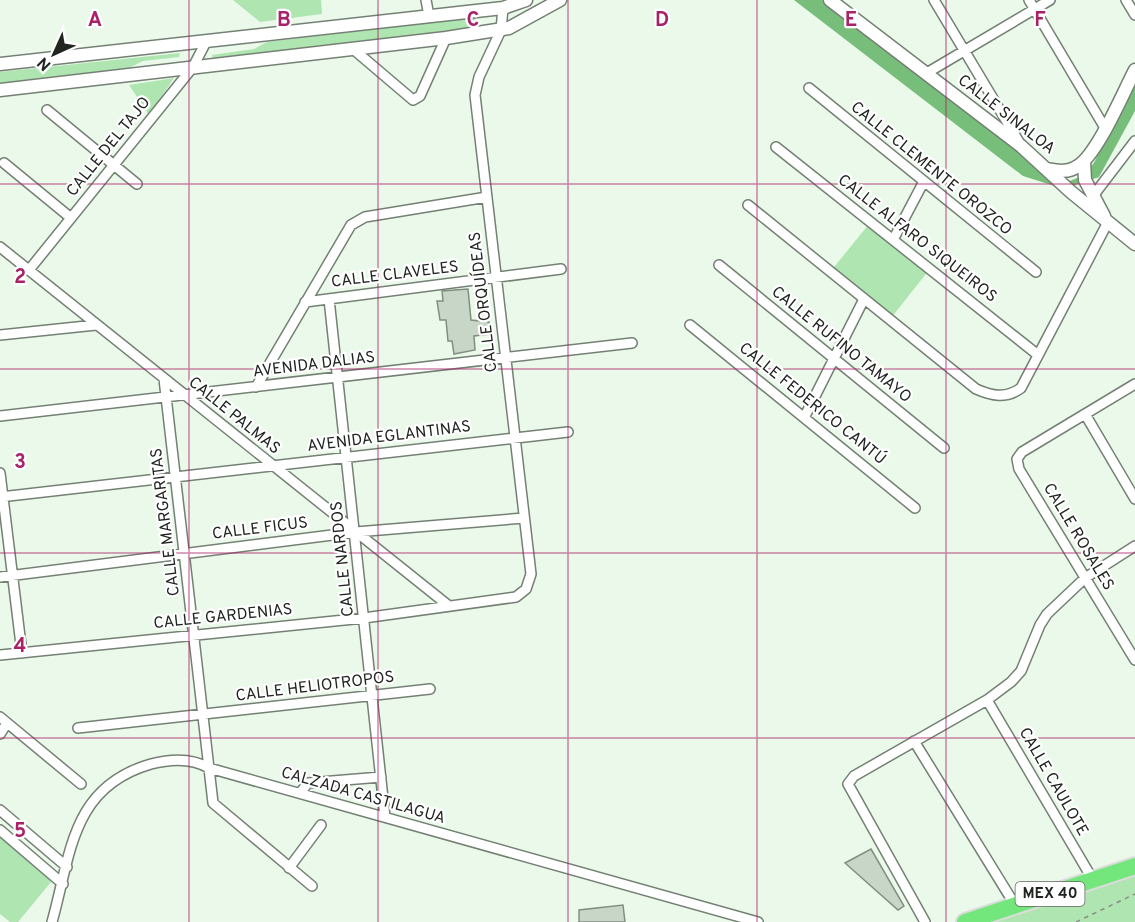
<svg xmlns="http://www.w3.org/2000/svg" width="1135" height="922" viewBox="0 0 1135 922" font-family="Overpass,sans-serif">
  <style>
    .green { fill: #afe5b0 }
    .water { fill: #77be7a }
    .building { fill: #c8d6c8; stroke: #828e82; stroke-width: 1.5 }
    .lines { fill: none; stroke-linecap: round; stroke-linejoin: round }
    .street-casing { stroke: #748074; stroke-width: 12 }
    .secondary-casing { stroke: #748074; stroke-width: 15 }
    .highway-casing { stroke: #dbdcdb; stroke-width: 20 }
    .path { stroke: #858e85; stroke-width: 1.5; stroke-dasharray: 4.5 4.5; stroke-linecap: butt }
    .street { stroke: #fff; stroke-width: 9 }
    .secondary { stroke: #fff; stroke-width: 12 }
    .highway { stroke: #74e77c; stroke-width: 16 }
    .grid { fill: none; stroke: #a92167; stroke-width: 1.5; stroke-opacity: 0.55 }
    .labels { text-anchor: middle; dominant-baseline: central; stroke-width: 4.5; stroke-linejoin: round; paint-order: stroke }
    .shield { fill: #fff; stroke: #646664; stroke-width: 1.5 }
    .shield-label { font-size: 15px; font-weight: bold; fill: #212521 }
    .street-label { font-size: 16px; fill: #212521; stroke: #fff }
    .grid-label { font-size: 20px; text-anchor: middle; font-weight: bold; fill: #a92167; stroke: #fff; stroke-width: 4.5; stroke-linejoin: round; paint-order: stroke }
  </style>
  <rect width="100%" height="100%" fill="#ebf9eb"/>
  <path class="green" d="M233 0H321L322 14 260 22Z
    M476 17 478 27 213 59 212 55 254 49 267 42Z
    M180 53 179 57 143 61 129 68 0 83V72Z
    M174 78 149 115 129 85Z
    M869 224 929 270 891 318 830 272Z
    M0 834 39 867 51 882 18 922H10L0 914Z
    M1135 867V922H968Z"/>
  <path class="water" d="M794 0H822L1033 162C1047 188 1075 188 1093 164 1097 159 1099 150 1103 143 1114 122 1124 102 1135 81V111L1099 177 1064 189 1023 176Z"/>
  <path class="building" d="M468 289 471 320 489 322 490 334 474 336 475 350 454 354 452 341H448L446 320H440L437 301H443L442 291Z
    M871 849 904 906 898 910 845 863Z
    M623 905 625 922H579V910Z"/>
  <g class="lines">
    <g class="street-casing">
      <path id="street" d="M426 0 429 16
        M934 0 1019 142
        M1029 0 1105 128
        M1126 0 1135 15
        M353 49 413 100 420 96 446 38
        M925 74 1050 0
        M809 88 1036 272
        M47 110 137 184
        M776 147 1038 355
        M4 163 71 218
        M1093 196 1135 141
        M748 205 976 389C992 396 1006 399 1021 388L1108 222
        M893 240 923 183
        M0 247 449 606
        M719 265 944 448
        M29 270 193 67 207 40
        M329 299 385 817
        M305 302 561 269
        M690 325 915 508
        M0 335 96 325
        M164 379 213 803 312 886
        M1135 384 1022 452 1017 459 1019 469 1135 660
        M256 387 351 225 365 217 487 197
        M1085 414 1135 499
        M0 416 632 343
        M805 416 864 299
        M0 473 22 653
        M0 497 568 432
        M0 577 356 532 524 518
        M0 655 364 618 516 597 526 589 531 574 475 95 479 77 501 30 503 8
        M987 700 1093 880
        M0 717 81 784
        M78 728 430 689
        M0 734 7 723
        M914 741 1015 905
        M300 793 308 783 381 777
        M0 810 67 867
        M0 830 63 884
        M289 868 321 825
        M52 922C71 854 71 787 151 764 170 759 192 758 209 768L758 922
        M925 922 848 784 854 776 987 700 1011 682 1021 671 1040 625 1047 614 1085 578 1135 546"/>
    </g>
    <g class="secondary-casing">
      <path id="secondary" d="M830 0 1021 146 1071 192 1135 244
        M0 64 503 8 526 0
        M0 90 446 38 509 28 560 0
        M1084 161 1085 180 1104 216
        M1047 169C1058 171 1068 173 1078 166 1098 153 1123 93 1135 70"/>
    </g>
    <g class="highway-casing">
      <path id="highway" d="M965 922 1135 866"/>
    </g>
    <path class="path" d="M1076 922 1135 894"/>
    <use href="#street" class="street"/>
    <use href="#secondary" class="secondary"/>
    <use href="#highway" class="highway"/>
  </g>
  <path class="grid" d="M189 0V922M378 0V922M568 0V922M757 0V922M946 0V922M0 184H1135M0 369H1135M0 553H1135M0 738H1135"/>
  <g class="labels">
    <rect class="shield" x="1015.5" y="882" width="69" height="24" rx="4.5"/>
    <g class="shield-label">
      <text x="1050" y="894">MEX 40</text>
    </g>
    <g class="street-label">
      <text transform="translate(1006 115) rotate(38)">CALLE SINALOA</text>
      <text transform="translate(109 147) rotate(-51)">CALLE DEL TAJO</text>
      <text transform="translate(931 169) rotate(39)">CALLE CLEMENTE OROZCO</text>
      <text transform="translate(917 239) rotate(38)">CALLE ALFARO SIQUEIROS</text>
      <text transform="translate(395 275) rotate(-7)">CALLE CLAVELES</text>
      <text transform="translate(484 302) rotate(-97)">CALLE ORQUÍDEAS</text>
      <text transform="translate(841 345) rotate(39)">CALLE RUFINO TAMAYO</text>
      <text transform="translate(314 365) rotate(-7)">AVENIDA DALIAS</text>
      <text transform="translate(812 404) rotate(39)">CALLE FEDERICO CANTÚ</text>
      <text transform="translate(234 416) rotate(39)">CALLE PALMAS</text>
      <text transform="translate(389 437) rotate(-7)">AVENIDA EGLANTINAS</text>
      <text transform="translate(166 522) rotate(-97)">CALLE MARGARITAS</text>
      <text transform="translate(260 529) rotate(-7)">CALLE FICUS</text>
      <text transform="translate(1078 537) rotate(59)">CALLE ROSALES</text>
      <text transform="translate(343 559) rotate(-96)">CALLE NARDOS</text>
      <text transform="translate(223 617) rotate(-6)">CALLE GARDENIAS</text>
      <text transform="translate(315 687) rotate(-7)">CALLE HELIOTROPOS</text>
      <text transform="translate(1053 782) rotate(60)">CALLE CAULOTE</text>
      <text transform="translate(363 796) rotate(16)">CALZADA CASTILAGUA</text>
    </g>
  </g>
  <g class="grid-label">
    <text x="95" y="26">A</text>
    <text x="284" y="26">B</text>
    <text x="473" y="26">C</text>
    <text x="662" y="26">D</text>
    <text x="851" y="26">E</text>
    <text x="1040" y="26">F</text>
    <text x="20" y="283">2</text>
    <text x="20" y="468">3</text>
    <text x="20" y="652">4</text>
    <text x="20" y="837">5</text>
  </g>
  <g transform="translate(54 54) rotate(225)" stroke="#ffffff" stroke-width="4.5" paint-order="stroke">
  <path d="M0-4.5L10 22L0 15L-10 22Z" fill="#212521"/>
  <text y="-9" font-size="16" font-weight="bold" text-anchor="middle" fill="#212521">N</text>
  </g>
</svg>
